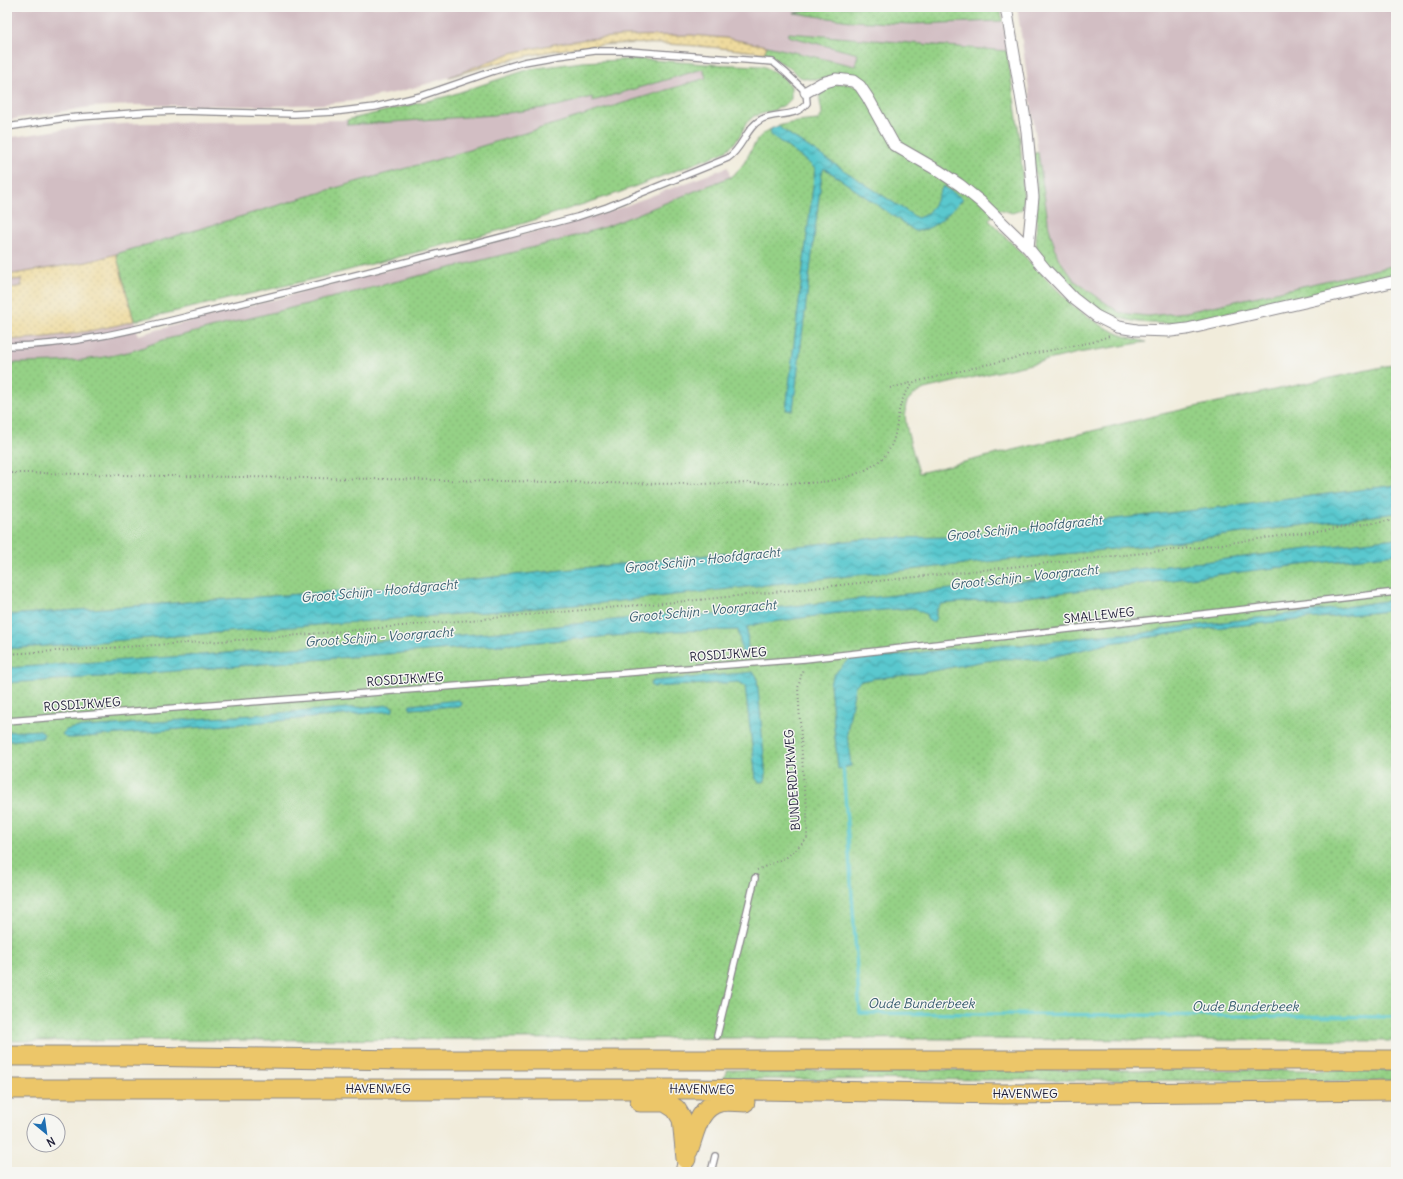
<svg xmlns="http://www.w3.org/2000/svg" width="1403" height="1179" viewBox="0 0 1403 1179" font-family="Delius,sans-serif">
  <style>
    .industrial { fill: #d2bec3 }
    .grass { fill: url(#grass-dots); stroke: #5c7a60 }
    .sand { fill: url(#sand-dots); stroke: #887e6c }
    .water { fill: url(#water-waves); stroke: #3e7584 }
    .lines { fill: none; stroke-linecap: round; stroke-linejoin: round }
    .stream { stroke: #5ac8ce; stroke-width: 3.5 }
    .lane-casing { stroke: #8a878b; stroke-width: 8 }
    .street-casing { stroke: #8a878b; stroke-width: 13 }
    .secondary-casing { stroke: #8a878b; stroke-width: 17 }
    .highway-casing { stroke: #8a878b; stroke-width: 21 }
    .path { stroke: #8a878b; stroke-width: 2; stroke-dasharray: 1 3; stroke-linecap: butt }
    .lane { stroke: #fff; stroke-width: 5.5 }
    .street { stroke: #fff; stroke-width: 11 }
    .secondary { stroke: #f7e8c3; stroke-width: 15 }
    .highway { stroke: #ecc669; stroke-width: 19 }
    .labels { text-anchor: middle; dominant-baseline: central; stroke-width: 3; stroke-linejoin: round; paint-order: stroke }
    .street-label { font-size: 12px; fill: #22223b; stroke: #f6f6f2 }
    .water-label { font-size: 13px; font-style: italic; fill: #365c6e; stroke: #f6f6f2 }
  </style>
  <defs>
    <pattern id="grass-dots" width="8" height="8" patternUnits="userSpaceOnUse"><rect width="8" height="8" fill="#95d186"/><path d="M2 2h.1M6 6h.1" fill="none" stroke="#80b375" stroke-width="1.8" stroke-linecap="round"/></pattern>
    <pattern id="sand-dots" width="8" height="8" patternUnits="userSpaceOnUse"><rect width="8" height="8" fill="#eeda9e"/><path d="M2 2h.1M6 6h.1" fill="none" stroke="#ccbb89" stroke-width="1.8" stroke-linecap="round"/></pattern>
    <pattern id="water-waves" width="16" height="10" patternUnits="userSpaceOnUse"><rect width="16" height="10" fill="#5ac8ce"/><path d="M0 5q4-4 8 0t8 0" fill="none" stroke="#4aa2a8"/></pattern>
  </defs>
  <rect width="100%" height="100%" fill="#f6f6f2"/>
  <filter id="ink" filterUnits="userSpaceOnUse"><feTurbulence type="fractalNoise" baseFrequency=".025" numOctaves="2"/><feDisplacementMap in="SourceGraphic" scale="8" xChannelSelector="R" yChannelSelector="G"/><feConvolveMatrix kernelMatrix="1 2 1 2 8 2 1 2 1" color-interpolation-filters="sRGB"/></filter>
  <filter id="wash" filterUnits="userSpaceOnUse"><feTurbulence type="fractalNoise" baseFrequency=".012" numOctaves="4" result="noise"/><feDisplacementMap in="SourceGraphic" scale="16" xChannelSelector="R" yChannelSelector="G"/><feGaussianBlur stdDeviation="0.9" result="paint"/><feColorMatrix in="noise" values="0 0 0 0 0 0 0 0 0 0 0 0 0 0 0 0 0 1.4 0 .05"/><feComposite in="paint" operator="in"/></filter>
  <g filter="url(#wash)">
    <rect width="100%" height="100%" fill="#f1ecdb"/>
    <path class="industrial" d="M7 7H598L650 9 708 7H824L796 13 850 21 911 24 1003 21 1007 51 789 33 788 36 858 54 855 66 767 46 726 38 623 36 588 39 559 43 511 53 449 77 423 85 398 92 352 101 323 104 271 106 133 105 91 107 7 120Z
      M1017 7H1396V265L1187 312 1148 316 1120 313 1100 300 1075 281 1058 258 1049 228Z
      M703 69 706 78 436 160 359 181 116 254 138 335 606 213 728 167 730 177 608 226 558 241 141 348 128 352 83 360 40 363H7V138L85 126 141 123 347 120 348 125 494 115 557 106 592 97 594 100Z"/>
    <path class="grass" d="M598 7H708L650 9Z
      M824 7H1000L1003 21 911 24 850 21 794 13Z
      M789 33 1007 51 1020 139 1024 203 1021 210 1012 213 999 209 989 220 1075 308 1104 327 1124 336 1146 342 1078 353 924 389C919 392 910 396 907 402 900 417 915 457 919 473L1162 414 1396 364V1041L737 1038 7 1041V363C47 363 88 362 128 352 140 349 151 344 163 340L558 241 608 226 730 177C744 167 746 159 754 145 765 123 796 122 818 120L822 115C822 106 818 101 820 91 827 87 838 82 847 84 850 84 853 86 856 87L857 78 835 76 821 79H808L800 77 790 68 764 53 767 46 855 66 858 54 788 36Z
      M639 59 706 64 763 66 782 76 791 86V99L786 104 775 110 754 116 746 123 740 136 732 146 722 153 618 193 509 228 326 276 134 321 116 254 359 181 436 160 706 78 703 69 593 101 592 97 557 106 494 115 348 125 347 120 448 96 530 69 582 62Z
      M1038 152 1049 228 1058 258 1075 281 1120 313 1148 316 1187 312 1396 265V276L1193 321C1146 327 1108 323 1071 290 1058 278 1047 264 1036 251L1037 189 1033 154Z
      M727 1070H1396V1081L723 1079Z"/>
    <path class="sand" d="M691 35 726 38 767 46 764 53C708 46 644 40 588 46 541 51 495 63 449 77L511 53 559 43 588 39 623 36Z
      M116 254 134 321C93 332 50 338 7 340V289L22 286 21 279 7 281V275L87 262Z"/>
    <path class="water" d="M778 126 784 131 917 218C932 215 937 198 943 186L963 199C949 212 936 230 915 231L824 168 822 173 793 410H786L815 169 810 164 770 134 771 129Z
      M1396 485V513L1143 546 829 578 602 603 7 649V615L396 587 876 538 951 537 1250 504Z
      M1396 538V554L1025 597 941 604 936 610V618L933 622H931L927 619 926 614 919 611 915 608 838 613 757 624 747 627 748 653H742L738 630 676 631 100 677 7 683V668L200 655 488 633 681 613 709 615 1203 562Z
      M1391 600 1394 603 1395 607 1389 611 1204 629 1111 643 1043 659C1028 661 1014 658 1000 659 973 662 947 669 921 673 901 676 880 677 860 681L855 686 847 733 851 766 838 769 830 684C831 676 846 660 854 657H887L924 652 1006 644 1026 645 1101 635 1120 634H1139L1165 629 1331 609Z
      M754 672 757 677 766 778 764 782H759L756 779 745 686 739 682 654 687 650 685 651 682 654 681Z
      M458 700 461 702V704L458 706 411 709 409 707 410 705Z
      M389 705 393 707V711L74 738H66L62 734 66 730 73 728Z
      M40 730 44 734 42 738 7 741V732Z"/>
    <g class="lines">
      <path class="stream" d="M843 765 860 1013 1396 1017"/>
    </g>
  </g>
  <g filter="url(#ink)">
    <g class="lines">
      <g class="lane-casing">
        <path id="lane" d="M7 127 66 118 148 112 180 111 294 114 334 112 375 107 421 96 494 71 524 62 558 56 595 51H628L773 62 785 72 806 92 807 103C796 118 777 112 762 119 746 127 743 148 728 158L607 207 577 217C461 248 344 279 226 307 155 324 81 346 7 346
          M7 721 805 659 1396 592
          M717 1036 755 878
          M711 1172 715 1156"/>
      </g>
      <g class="street-casing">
        <path id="street" d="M1006 7 1027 131 1033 197 1028 248
          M806 92 822 83 836 79 853 81 860 86 868 98 894 145 939 171 960 185 981 202 1028 248 1045 269 1073 298 1096 316 1118 327 1137 330 1171 331 1187 329 1396 281"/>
      </g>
      <g class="secondary-casing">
        <path id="secondary" d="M683 1172 686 1159"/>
      </g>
      <g class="highway-casing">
        <path id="highway" d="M7 1056H127L406 1060H1396
          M7 1089H698L1004 1094 1396 1090
          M640 1102H665L676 1109 682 1119 686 1159
          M688 1151C695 1133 698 1107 720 1102 727 1100 737 1102 745 1102"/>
      </g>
      <path class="path" d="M890 388 1031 354 1093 342 1109 336
        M7 473C60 473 114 475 167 476 314 478 461 480 608 483 656 484 704 484 753 483 790 483 833 487 867 469 911 446 885 413 913 384
        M7 654 254 639 698 600 1200 547 1396 520
        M757 870 787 857 807 839V806L804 789 798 688 803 668"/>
      <use href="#lane" class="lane"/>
      <use href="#street" class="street"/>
      <use href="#secondary" class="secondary"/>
      <use href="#highway" class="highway"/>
    </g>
  </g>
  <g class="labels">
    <g class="street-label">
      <text transform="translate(1099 615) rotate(-6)">SMALLEWEG</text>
      <text transform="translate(728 654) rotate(-4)">ROSDIJKWEG</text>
      <text transform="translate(405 679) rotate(-4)">ROSDIJKWEG</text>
      <text transform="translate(82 704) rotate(-4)">ROSDIJKWEG</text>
      <text transform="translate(792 780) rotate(-94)">BUNDERDIJKWEG</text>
      <text x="378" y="1088">HAVENWEG</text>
      <text transform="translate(702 1089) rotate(1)">HAVENWEG</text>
      <text x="1025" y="1093">HAVENWEG</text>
    </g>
    <g class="water-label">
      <text transform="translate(1024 528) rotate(-6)">Groot Schijn - Hoofdgracht</text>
      <text transform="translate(702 560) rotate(-6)">Groot Schijn - Hoofdgracht</text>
      <text transform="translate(1024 577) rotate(-6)">Groot Schijn - Voorgracht</text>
      <text transform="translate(379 591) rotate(-5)">Groot Schijn - Hoofdgracht</text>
      <text transform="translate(702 611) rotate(-5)">Groot Schijn - Voorgracht</text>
      <text transform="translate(379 637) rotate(-4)">Groot Schijn - Voorgracht</text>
      <text x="921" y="1003">Oude Bunderbeek</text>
      <text x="1245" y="1006">Oude Bunderbeek</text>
    </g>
  </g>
  <rect width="1403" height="1179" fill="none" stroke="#f6f6f2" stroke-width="24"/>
  <g transform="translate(46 1133) rotate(151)"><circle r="19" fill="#f6f6f2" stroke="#a1a1a9"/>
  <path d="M0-3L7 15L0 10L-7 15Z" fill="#1f6fb2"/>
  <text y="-6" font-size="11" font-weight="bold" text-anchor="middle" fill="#22223b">N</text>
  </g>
</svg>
